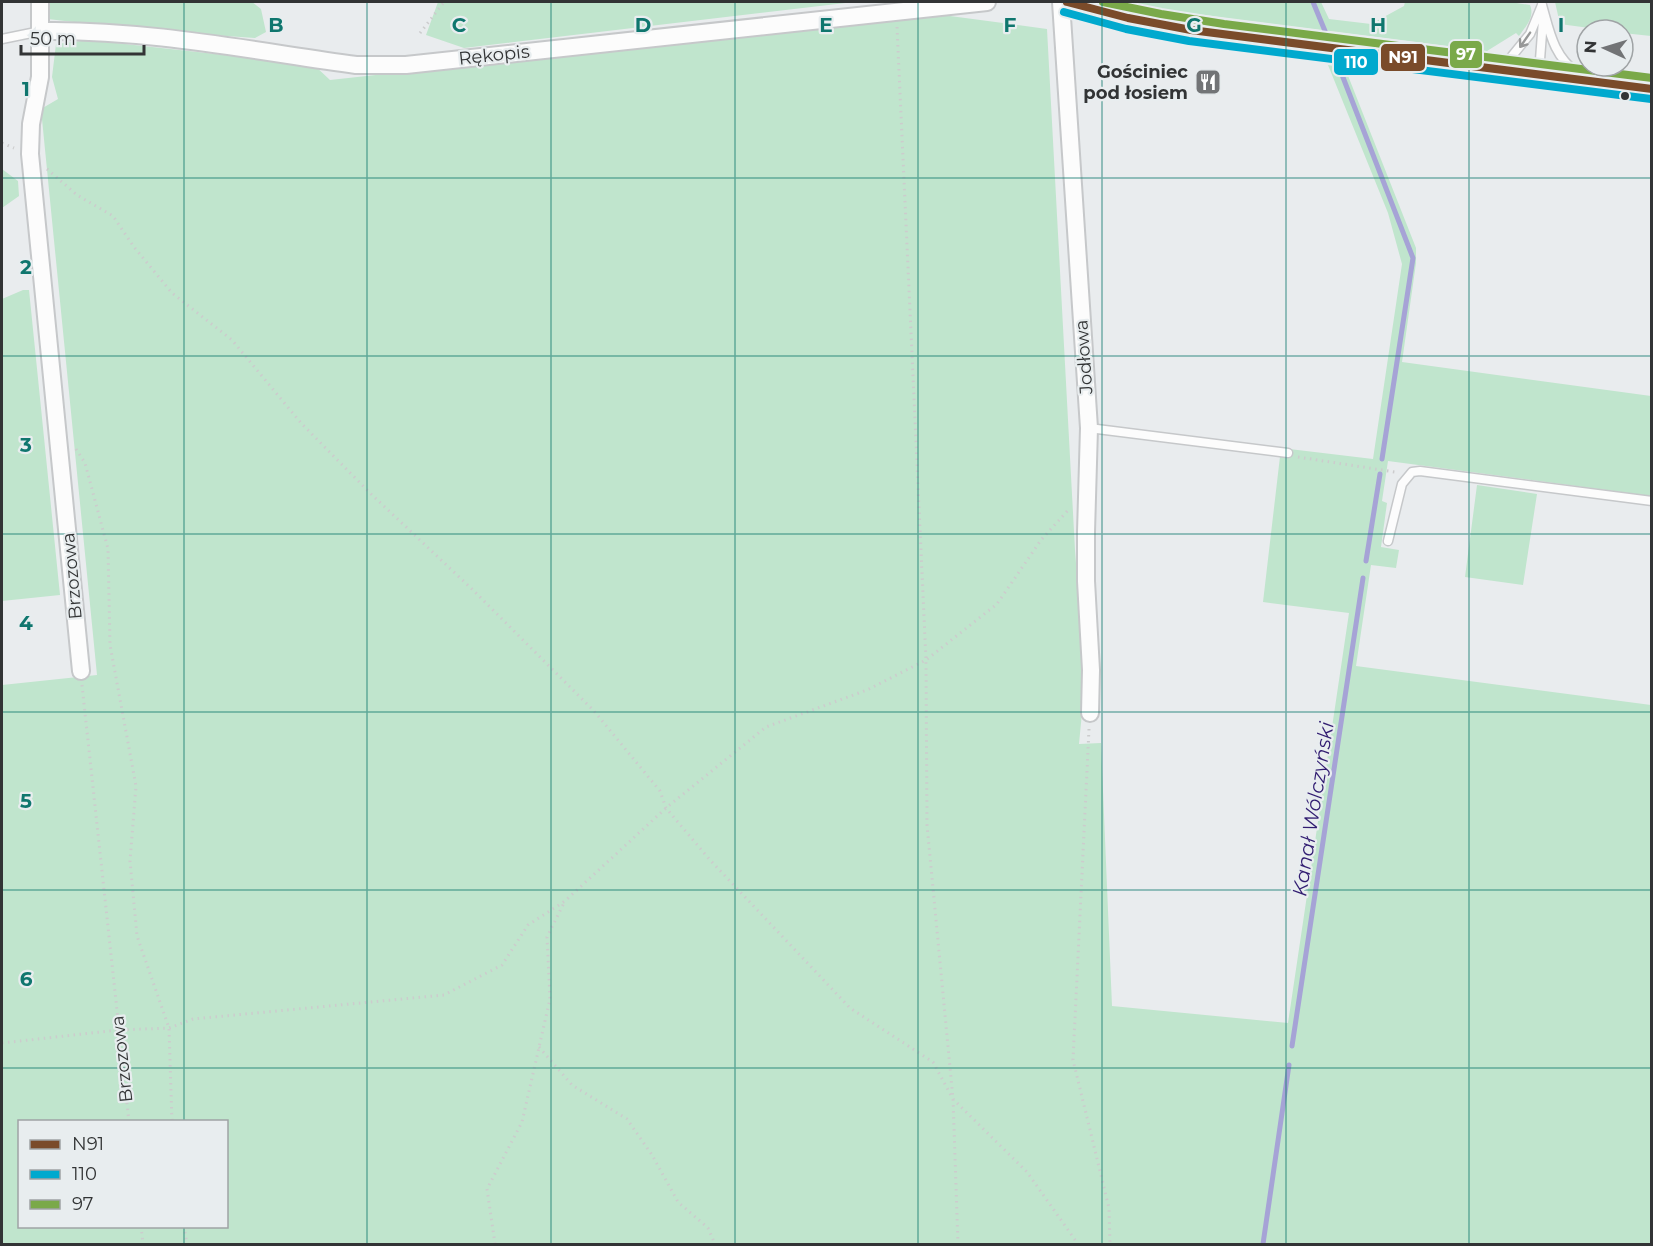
<svg xmlns="http://www.w3.org/2000/svg" width="1653" height="1246" viewBox="0 0 1653 1246" font-family="Montserrat,sans-serif">
  <style>
    .green { fill: #c0e5cd; fill-rule: evenodd }
    .lines { fill: none; stroke-linecap: round; stroke-linejoin: round }
    .stream { stroke: #a6a3d6; stroke-width: 5 }
    .lane-casing { stroke: #c6c8ca; stroke-width: 11 }
    .street-casing { stroke: #c6c8ca; stroke-width: 20 }
    .secondary-casing { stroke: #c6c8ca; stroke-width: 26 }
    .path { stroke: #cccccd; stroke-width: 3; stroke-dasharray: 1.5 4.5; stroke-linecap: butt }
    .lane { stroke: #fcfcfc; stroke-width: 8 }
    .street { stroke: #fcfcfc; stroke-width: 16 }
    .secondary { stroke: #fcfcfc; stroke-width: 22 }
    .bus-1-casing { stroke: #e8edef; stroke-width: 12 }
    .bus-2-casing { stroke: #e8edef; stroke-width: 12 }
    .bus-3-casing { stroke: #e8edef; stroke-width: 12 }
    .bus-1 { stroke: #7a4b2a; stroke-width: 8 }
    .bus-2 { stroke: #00a9ce; stroke-width: 8 }
    .bus-3 { stroke: #7aa949; stroke-width: 8 }
    .oneway { stroke: #979898 }
    .grid { fill: none; stroke: #0f766e; stroke-width: 1.5; stroke-opacity: 0.55 }
    .bus-dot { fill: #323435; stroke: #e8edef; stroke-width: 2 }
    .labels { text-anchor: middle; dominant-baseline: central; stroke-width: 4.5; stroke-linejoin: round; paint-order: stroke }
    .street-label { font-size: 18px; fill: #323435; stroke: #e8edef }
    .poi-label { font-size: 18px; font-weight: bold; fill: #323435; stroke: #e8edef; text-anchor: end }
    .water-label { font-size: 20px; font-style: italic; fill: #311c71; stroke: #e8edef }
    .grid-label { font-size: 20px; text-anchor: middle; font-weight: bold; fill: #0f766e; stroke: #e8edef; stroke-width: 4.5; stroke-linejoin: round; paint-order: stroke }
    .line-badge { stroke: #e8edef; stroke-width: 2 }
    .badge-label { font-size: 16px; text-anchor: middle; font-weight: bold; fill: #fff }
  </style>
  <rect width="100%" height="100%" fill="#e9ecee"/>
  <path class="green" d="M47 2H252L261 9 266 32 255 38 140 30 48 19Z
    M438 2H854L464 48 426 35Z
    M1114 2H1321L1329 19 1371 24 1404 6 1405 2H1510L1530 5C1535 17 1526 26 1519 36L1516 33 1487 51 1127 5Z
    M1555 2H1651V36L1623 33V30H1604L1560 24Z
    M935 14 1047 29 1075 550 1085 681 1079 744 1101 743 1112 1006 1288 1023 1349 613 1263 602 1281 448 1373 459 1402 264 1388 213 1328 65 1345 68 1416 248V263L1402 362 1651 396V496L1388 461 1382 501 1387 503 1381 547 1399 550 1396 568 1371 565 1356 666 1651 705V1244H2V685L97 675 41 109 58 99 52 77 56 44 89 40 314 65 330 80ZM20 1122H226V1226H20Z
    M2 169 18 181 19 196 2 208Z
    M23 290H29L60 595 2 601V299Z
    M1477 485 1537 494 1523 585 1465 577Z"/>
  <g class="lines">
    <path class="stream" d="M1313 2 1325 31
      M1339 67 1413 258 1382 459
      M1366 561 1380 474
      M1292 1046 1363 578
      M1263 1244 1289 1065"/>
    <g class="lane-casing">
      <path id="lane" d="M1542 5C1550 33 1553 55 1578 74
        M2 39 41 31
        M1503 67 1530 34 1542 5
        M1539 73 1543 20
        M1089 428 1288 453
        M1388 541 1402 484 1412 472 1420 471 1652 501"/>
    </g>
    <g class="street-casing">
      <path id="street" d="M40 2V77L31 124 30 154 81 671
        M1061 2 1089 428 1086 532V581L1091 670 1090 713
        M41 31C144 29 254 51 356 65H406L987 2"/>
    </g>
    <g class="secondary-casing">
      <path id="secondary" d="M1067 2C1147 28 1234 36 1317 47 1429 61 1540 75 1652 89"/>
    </g>
    <path class="path" d="M897 27 926 660 927 825 953 1099 958 1244
      M420 33 444 2
      M2 143 14 148
      M47 169 77 195 113 216 134 247 172 293 232 340 301 423 370 493 474 591 594 711 660 791 666 808 710 860 850 1008 933 1062 953 1099 1027 1172 1078 1244
      M76 449 85 463 108 549 110 645 136 786 130 861 137 936 169 1028 172 1122
      M1298 457 1395 472
      M82 685 129 1122
      M1089 729 1073 1060 1109 1208 1110 1244
      M2 1043 118 1030 169 1028 193 1019 444 995 502 965 528 925 565 901 666 808 766 727 867 690 926 660 997 604 1041 540 1070 508
      M539 1047 572 1085 627 1119 652 1155 678 1202 708 1228 715 1244
      M141 1226 143 1244
      M184 1226 187 1244
      M495 1244 487 1189 522 1122 550 999 547 937 564 903"/>
    <use href="#lane" class="lane"/>
    <use href="#street" class="street"/>
    <use href="#secondary" class="secondary"/>
    <g class="bus-1-casing">
      <path id="bus-1" d="M1067 2 1128 18 1191 30 1652 89"/>
    </g>
    <g class="bus-2-casing">
      <path id="bus-2" d="M1064 12 1126 29 1189 41 1651 99"/>
    </g>
    <g class="bus-3-casing">
      <path id="bus-3" d="M1103 2 1161 14 1224 24 1652 78"/>
    </g>
    <use href="#bus-1" class="bus-1"/>
    <use href="#bus-2" class="bus-2"/>
    <use href="#bus-3" class="bus-3"/>
  </g>
  <defs><path id="oneway-shaft" d="M-6 0H5M1.5-3L5.5 0L1.5 3" fill="none" stroke-width="1.6" stroke-linecap="round" stroke-linejoin="round" transform="scale(1.5)"/></defs>
  <use class="oneway" href="#oneway-shaft" transform="translate(1525 40) rotate(125)"/>
  <path class="grid" d="M184 2V1122M367 2V1244M551 2V1244M735 2V1244M918 2V1244M1102 2V1244M1286 2V1244M1469 2V1244M2 178H1652M2 356H1652M2 534H1652M2 712H1652M2 890H1652M2 1068H1652M184 1226V1244"/>
  <defs>
    <g id="restaurant-square" transform="scale(1.35)"><rect x="-9" y="-9" width="18" height="18" rx="4" fill="#727476" stroke="#e8edef"/><path d="M-5-6h1v4h1v-4h1v4h1v-4h1v5L-1.5 .5V6h-2V.5L-5-1ZM5-6V6H3V1.5H1.5Q1.5-4 5-6Z" fill="#fff"/></g>
  </defs>
  <g fill-rule="evenodd">
    <use href="#restaurant-square" x="1208" y="82"/>
  </g>
  <circle class="bus-dot" cx="1625" cy="96" r="5"/>
  <g class="labels">
    <g class="street-label">
      <text transform="translate(494 55) rotate(-6)">Rękopis</text>
      <text transform="translate(1084 357) rotate(-94)">Jodłowa</text>
      <text transform="translate(72 576) rotate(-95)">Brzozowa</text>
      <text transform="translate(122 1059) rotate(-96)">Brzozowa</text>
    </g>
    <g class="poi-label">
      <text x="1188" y="72">Gościniec<tspan x="1188" dy="21">pod łosiem</tspan></text>
    </g>
    <g class="water-label">
      <text transform="translate(1313 809) rotate(-81)">Kanał Wólczyński</text>
    </g>
  </g>
  <g class="grid-label">
    <text x="276" y="32">B</text>
    <text x="459" y="32">C</text>
    <text x="643" y="32">D</text>
    <text x="826" y="32">E</text>
    <text x="1010" y="32">F</text>
    <text x="1194" y="32">G</text>
    <text x="1378" y="32">H</text>
    <text x="1561" y="32">I</text>
    <text x="26" y="96">1</text>
    <text x="26" y="274">2</text>
    <text x="26" y="452">3</text>
    <text x="26" y="630">4</text>
    <text x="26" y="808">5</text>
    <text x="26" y="986">6</text>
  </g>
  <g class="line-badge">
    <rect x="1449" y="40" width="34" height="29" rx="6" fill="#7aa949"/>
    <rect x="1380" y="43" width="46" height="29" rx="6" fill="#7a4b2a"/>
    <rect x="1333" y="48" width="46" height="28" rx="6" fill="#00a9ce"/>
  </g>
  <g class="badge-label">
    <text x="1466" y="60">97</text>
    <text x="1403" y="63">N91</text>
    <text x="1356" y="68">110</text>
  </g>
  <rect width="1653" height="1246" fill="none" stroke="#323435" stroke-width="6"/>
  <rect x="18" y="1120" width="210" height="108" fill="#e8edef" stroke="#9fa3a5" stroke-width="1.5"/>
  <rect x="30" y="1140" width="30" height="9" fill="#7a4b2a" stroke="#9fa3a5" stroke-width="1.5"/>
  <text x="72" y="1150" font-size="18" fill="#323435">N91</text>
  <rect x="30" y="1170" width="30" height="9" fill="#00a9ce" stroke="#9fa3a5" stroke-width="1.5"/>
  <text x="72" y="1180" font-size="18" fill="#323435">110</text>
  <rect x="30" y="1200" width="30" height="9" fill="#7aa949" stroke="#9fa3a5" stroke-width="1.5"/>
  <text x="72" y="1210" font-size="18" fill="#323435">97</text>
  <g transform="translate(1605 48) rotate(274)"><circle r="28" fill="#e8edef" stroke="#9fa3a5" stroke-width="1.5"/>
  <path d="M0-4.5L10 22L0 15L-10 22Z" fill="#727476"/>
  <text y="-9" font-size="16" font-weight="bold" text-anchor="middle" fill="#323435">N</text>
  </g>
  <path d="M21 45v9h123v-9" fill="none" stroke="#323435" stroke-width="3"/>
  <text x="30" y="45" font-size="18" fill="#323435" stroke="#e8edef" stroke-width="4.5" paint-order="stroke">50 m</text>
</svg>
